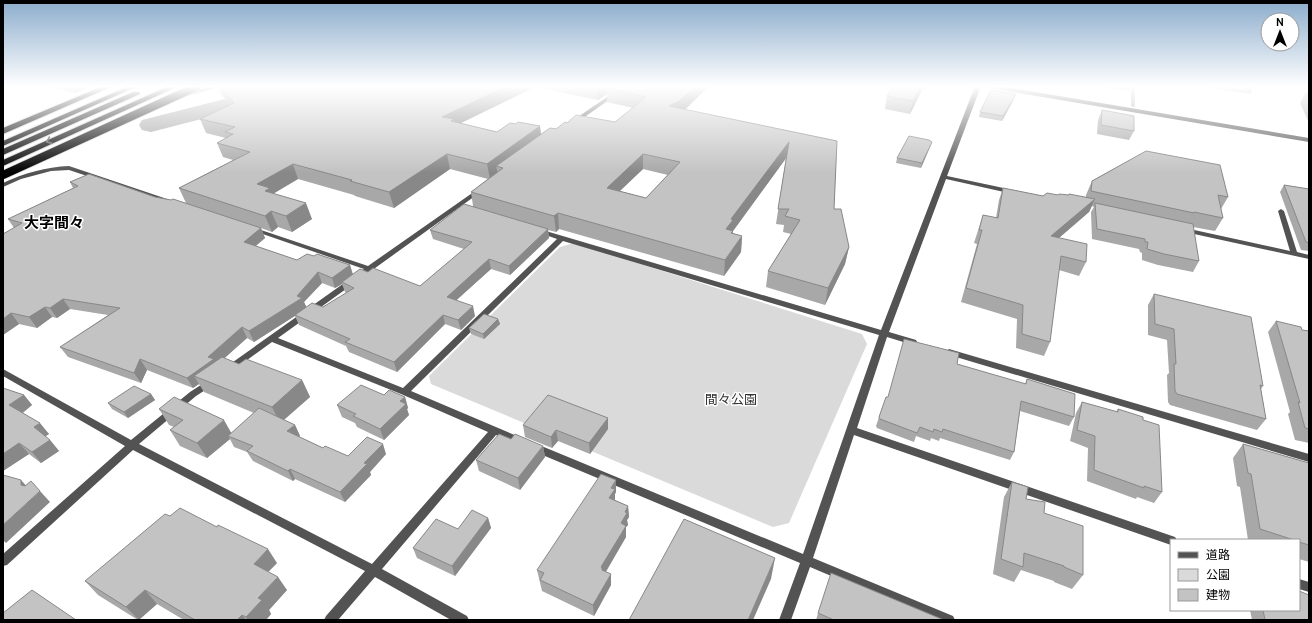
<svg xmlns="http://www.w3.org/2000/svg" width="1312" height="623" viewBox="0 0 1312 623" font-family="Cabin,'Noto Sans JP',sans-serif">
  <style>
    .green { fill: #dadada }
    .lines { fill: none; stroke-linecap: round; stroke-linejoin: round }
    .stream { stroke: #a1a1a1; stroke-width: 4 }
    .river { fill: #a1a1a1; fill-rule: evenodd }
    .trunk-casing { stroke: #dbdbdb; stroke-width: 2 }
    .motorway-casing { stroke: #dbdbdb; stroke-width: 2 }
    .minor { fill: #535353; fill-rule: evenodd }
    .tertiary { fill: #535353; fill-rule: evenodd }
    .trunk { fill: #000; fill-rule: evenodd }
    .motorway { fill: #000; fill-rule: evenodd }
    .motorway-bridge-casing { stroke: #dbdbdb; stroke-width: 10; stroke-linecap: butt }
    .motorway-bridge { stroke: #000; stroke-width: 8 }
    .wall { fill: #a8a8a8; fill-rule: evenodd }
    .shaded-wall { fill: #888 }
    .building { fill: #c3c3c3; stroke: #888; fill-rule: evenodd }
    .oneway { stroke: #595959 }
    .labels { text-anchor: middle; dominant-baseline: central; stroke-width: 3; stroke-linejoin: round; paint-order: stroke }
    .park-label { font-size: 13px; fill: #313131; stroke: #fff }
    .quarter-label { font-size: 15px; font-weight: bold; fill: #000; stroke: #fff }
  </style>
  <rect width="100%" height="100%" fill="#fff"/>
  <path class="green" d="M574 243 862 334 867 344 789 523 773 527 431 384 429 376 560 247Z"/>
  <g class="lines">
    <path class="stream" d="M1133 86V105
      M1209 86 1250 92 1248 86
      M189 115 222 111"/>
    <path class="river" d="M276 86H313L310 91 151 132 142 130 139 125 142 120Z"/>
    <g class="trunk-casing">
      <path id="trunk" d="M129 86H138L3 146V141Z"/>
    </g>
    <g class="motorway-casing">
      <path id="motorway" d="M103 86H113L3 134V128Z
        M169 86H179L3 166V160Z
        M133 92H139L140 94 3 155V149Z"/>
    </g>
    <path class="minor" d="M214 86H223L183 97 180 95Z
      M623 86H629L576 123H572V121Z
      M975 86H981L947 176 1013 190 1016 192 1013 194 946 179 889 332 916 340 917 342 913 345 887 337 857 428 1175 537 1177 540H1171V545L854 435 813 558 953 616 955 620H935L810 567 791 620H779L800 563 533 451 531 448 533 445 536 444 539 445 803 554 879 335 563 241 411 391 524 439 526 442 524 445 521 446 496 435 382 569 467 616 469 620H451L375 577 338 620H324L326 616 365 571 133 450 7 565 3 566V554L125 446 3 376V369L131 440 190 392 207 381H213L214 383 213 385 196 396 139 444 372 564 488 432 401 394 272 342 232 371H226L225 369 226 367 364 269 251 230 250 229 251 228H255L368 266 478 189H482V191L278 338 403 388 557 239 537 232 536 231 537 230 539 229 881 330Z
      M69 166 170 200 171 201 170 202H166L69 170 51 171 21 179 3 187V183C24 173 46 167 69 166Z
      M1281 209 1284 211 1297 252 1309 255V259L1185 232 1182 230 1185 228 1290 251 1278 211Z
      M949 349 1309 454V462L946 354 945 352Z
      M1299 579 1309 582V592L1299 589Z"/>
    <path class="tertiary" d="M987 86H999L1309 138V142L990 88Z"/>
    <use href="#trunk" class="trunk"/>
    <use href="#motorway" class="motorway"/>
    <g class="motorway-bridge-casing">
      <path id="motorway-bridge" d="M3 175 198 86"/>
    </g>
    <use href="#motorway-bridge" class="motorway-bridge"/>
  </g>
  <path class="wall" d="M42 86H92L75 93Z
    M218 86H283L285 88 290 86H709L685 110 837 141 834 209 849 247 845 264 825 305 766 287 768 271 791 234 783 232 784 225 776 224 786 158 733 231 732 233 742 236 741 252 724 276 559 229 556 232 548 230 549 238 510 275 491 269 456 300 475 316 461 330 445 324 397 372 349 352 346 346 299 325 295 316 254 342 247 338 224 358 239 364 302 380 310 397 284 420 295 425 300 436 299 437 323 448 348 456 386 454 370 472 371 475 345 502 295 479 293 481 253 461 247 452 234 447 230 439 207 458 180 446 170 430 174 427 169 425 159 409 232 433 254 413 204 392 199 384 193 388 147 370 141 383 68 357 60 347 108 315 70 309 57 318 52 317 37 328 19 324 3 335V234L14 228 8 219 73 188 70 182 186 203 179 188 233 160 223 157 217 143 226 138 206 133 200 119 230 105 221 94ZM535 87 598 100 607 94V102L633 108 615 122 567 123 556 129 541 134 497 132 460 123ZM450 169 488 179 471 192 473 206 430 230 433 239 464 249 420 286 368 272 353 274 350 265 314 256 297 260 256 246 265 238 261 228 272 232 278 227 292 232 312 219 273 193 298 179 354 195 355 196 394 208ZM643 169 668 175 646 198 620 191ZM322 283 335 288 342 284 345 292 346 293 323 307H306L304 302Z
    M894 86H924L910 114 885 109 887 96Z
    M1097 86H1131V87L1129 91Z
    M1306 92H1309V123L1300 103Z
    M1014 99 1002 121 979 117 980 112Z
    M1102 110 1134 131 1129 140 1097 134 1098 120Z
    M932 142 930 147 921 168 896 163 897 158Z
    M1146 151 1228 197 1221 209 1223 218 1215 231 1193 227 1199 261 1193 272 1158 265 1142 260V253L1140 252 1139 249 1092 239 1091 212 1094 207 1092 206 1089 212 1059 238 1086 262 1079 276 1059 270 1050 342 1044 356 1016 348 1017 319 961 302 977 244 974 243 983 215 996 218 999 200 1003 188 1043 196 1058 195 1086 197V195L1092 181Z
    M1284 185 1309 189V251L1301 250 1280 192Z
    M1154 294 1263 386 1261 389 1266 419 1257 430 1170 405 1168 402 1167 375 1169 373 1167 340 1148 335V305Z
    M498 319 500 324 484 339 471 334 469 328Z
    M1276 321 1302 330 1309 331V443L1295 440 1288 414 1290 412 1268 332Z
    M957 364 1025 384 1027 379 1074 417 1069 426 1020 411 1014 452 1010 460 940 438 939 441 931 438 930 441 916 436 914 442 877 428 876 426 879 417 888 397Z
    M3 388 24 395 32 405 23 413 49 434 45 436 50 440 59 451 41 463 29 454 3 471Z
    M151 394 155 400 128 418 112 409 108 403Z
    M384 395 405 397 408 408 407 409 409 415 384 440 357 427 355 423 342 417 337 405Z
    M1082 402 1116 412 1118 409 1143 420 1162 492 1154 503 1137 497 1136 499 1087 481 1088 448 1070 441 1076 413Z
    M608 418V429L590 454 558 441 552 448 525 437 523 425Z
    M1243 444 1309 463V562L1299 559V540H1248L1240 487 1237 486 1233 458Z
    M543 446 545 457 520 490 479 471 476 460Z
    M1012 482 1026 499 1044 513 1083 575 1072 589 1054 582V581L1021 570 1014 582 993 574 1004 497Z
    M616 492 615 494V500L628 506 629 517 627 520 628 525 626 527V537L606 572 611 574V585L594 616 542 591 537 570Z
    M488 518 491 528 455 576 417 558 413 548Z
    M277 563 268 572 287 590 269 610 271 614 266 620H184L157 604 138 620 98 595 85 581Z
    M1250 610H1299L1309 620H1252Z
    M818 613 944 620H816Z"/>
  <path class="shaded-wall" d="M71 86H92L75 93Z
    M507 86H535V87L455 126 442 117Z
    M597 86H620L607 88V94L598 100Z
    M696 86H709L679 115 669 106Z
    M921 86H924L910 114 913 101Z
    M1016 94 1014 99 1002 121 1003 116Z
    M540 126 542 141 503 168 496 166 498 174 490 179 487 164Z
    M789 142 787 157 733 231 731 247 726 229 731 219Z
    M932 142 930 147 921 168 922 163Z
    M447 154 450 169 394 208 389 192Z
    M643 154V169L607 203V188Z
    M293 164 298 179 273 194 276 204 257 184Z
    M1095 199 1089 212 1046 249 1051 236Z
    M306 203 312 219 292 232 286 216Z
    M271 211 278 227 272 232 265 216Z
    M558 213 559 229 556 232 554 216Z
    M261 228 265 238 249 251 244 242Z
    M548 229 549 238 510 275 509 266Z
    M742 236 741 252 724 276 725 260Z
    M849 247 845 264 825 305 828 288Z
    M489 259 491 269 449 307 447 297Z
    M350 265 353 276 342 282V284L335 288 332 278Z
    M318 272 322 283 304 302 307 308 254 342 249 331 297 296Z
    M63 299 70 309 57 318 50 308Z
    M473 306 475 316 461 330 458 320Z
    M45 307 52 317 37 328 29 317Z
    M11 313 19 324 3 335V319Z
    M443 315 445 324 397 372 394 362Z
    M498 319 500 324 484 339 483 334Z
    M242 327 247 338 217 365 194 376 199 384 193 388 187 378 208 357Z
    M140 359 147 370 141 383 134 373Z
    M302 380 310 397 280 423 272 407Z
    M151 394 155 400 128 418 124 412Z
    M24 395 32 405 18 416 9 405Z
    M405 397 408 408 407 409 409 415 384 440 380 429 400 401Z
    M608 418V429L590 454 589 443Z
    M224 420 233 436H228L230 439 207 458 197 443Z
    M40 423 49 434 43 438 34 427Z
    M295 425 300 436 293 442 287 431Z
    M556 430 558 441 552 448 551 437Z
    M50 440 59 451 41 463 32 452Z
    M19 443 29 454 3 471V454Z
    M383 444 386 454 370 472 371 475 345 502 340 492 364 463Z
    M543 446 545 457 520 490 518 478Z
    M290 469 295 479 293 481 288 471Z
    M21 480 31 491 21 485Z
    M616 480V492L615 494V500L609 498 611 488Z
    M40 491 50 502 6 543 3 540V525Z
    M628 506 629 517 627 520 628 525 626 527V537L603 576 601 567 625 512Z
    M488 518 491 528 455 576 452 566Z
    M268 549 277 563 263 577 254 564Z
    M775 558 771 579 753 620H748Z
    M611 574V585L594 616 593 605Z
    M278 577 287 590 269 610 271 614 266 620H248L246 617 258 598Z
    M145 590 157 604 139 620 126 607Z
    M242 615 246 620H237Z"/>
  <path class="building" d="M220 86H283L285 88 290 86H507L442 117 454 119 451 121 497 132 510 123 516 124 518 122 540 126 487 164 447 154 389 192 350 181 352 180 293 164 257 184 270 188 265 191 306 203 286 216 271 211 265 216 179 188 250 152 217 143 233 134 225 132 235 127 200 119 234 103Z
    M610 86H696L679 101 669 106 837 141 834 209H841L849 247 828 288 768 271 800 220 785 216 789 209H778L789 142 731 219 733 220 726 229 733 231 731 233 742 236 725 260 558 213 554 216 471 192 503 168 496 166 550 128 556 129 565 122 567 123 576 115 615 122 646 97 607 88ZM643 154 680 162 646 198 607 188Z
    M894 86H921L913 101 887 96Z
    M991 90 1016 94 1003 116 980 112Z
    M1306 92H1309V97Z
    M1102 110 1134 116V131L1101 125Z
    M909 136 929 140 932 142 922 163 897 158Z
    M1146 151 1220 165 1228 197 1218 195 1223 218 1194 212V213L1091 191 1092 181Z
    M89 174 155 197 171 200 173 199 261 228 244 242 297 260 307 254 314 256 317 254 350 265 332 278 318 272 297 296 302 298 249 331 242 327 208 357 214 359 187 378 140 359 134 373 60 347 120 308 63 299 50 308 45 307 29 317 11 313 3 319V234L22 223 8 219 78 186 70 182Z
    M1284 185 1309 189V243L1306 242Z
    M1003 188 1043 196 1047 193 1058 195 1059 194 1069 195V194L1095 199 1051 236 1087 244 1086 262 1061 256 1050 342 1022 334 1023 305 966 288 982 230H979L983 215 998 218Z
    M1095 203 1193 224 1199 261 1164 254 1147 249 1148 242H1145V239L1097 229Z
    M464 204 548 229 509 266 489 259 447 297 473 306 458 320 443 315 394 362 345 342 350 339 295 315 312 303 323 307 354 288 342 282 360 269 368 272 373 268 420 286 472 242 430 230Z
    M1154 294 1251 317 1263 386 1260 385 1266 419 1177 394 1175 391 1174 364H1176L1174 329 1155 324Z
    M484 314 498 319 483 334 469 328Z
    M1276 321 1301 327 1302 330 1309 331V429L1305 428 1298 402 1300 403Z
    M904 339 959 353 957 364 1026 384 1027 379 1075 394 1074 417 1021 401 1014 452 943 429 942 432 934 429 933 432 920 427 917 433 880 419 879 417 886 397H888Z
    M222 357 239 364 246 359 302 380 272 407 194 376Z
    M361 385 384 395 389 390 405 397 400 401 406 404 380 429 353 416 356 414 337 405Z
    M134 386 151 394 124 412 108 403Z
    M3 388 24 395 9 405 40 423 34 427 50 440 32 452 19 443 3 454Z
    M548 395 608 418 589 443 556 430 551 437 523 425Z
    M174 397 224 420 197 443 170 430 183 420 159 409Z
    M1082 402 1118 412V409L1143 417V420L1159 425 1162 492 1144 486V488L1094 470 1095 436 1077 430Z
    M259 408 295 425 287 431 323 448 325 446 348 456 367 437 383 444 364 463 367 464 340 492 290 469 288 471 247 451 253 446 228 436Z
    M499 434 511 439 515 434 543 446 518 478 476 460Z
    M1243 444 1309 463V545L1299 542V540H1294L1260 529 1251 474 1248 473Z
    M601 474 616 480 611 488 615 489 609 498 628 506 625 512 627 513 621 523 626 526 601 567 602 568V570L611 574 593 605 540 580 544 573 537 570Z
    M3 475 21 480V485L25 486 31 481 40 491 3 525Z
    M1012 482 1028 487 1026 499 1045 502 1044 513 1083 526V575L1064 567V566L1024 553 1023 567 1001 559Z
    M180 508 217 527 218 525 268 549 254 564 278 577 258 598 262 600 246 617 242 615 237 620H195L145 590 126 607 85 581 165 514 170 516Z
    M472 510 488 518 452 566 413 548 436 519 458 529Z
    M684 519 775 558 748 620H629Z
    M831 573 944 620H834L818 613Z
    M32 590 76 620H3V613Z
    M1299 591 1309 595V620H1265L1263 610H1299Z"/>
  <defs><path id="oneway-chevron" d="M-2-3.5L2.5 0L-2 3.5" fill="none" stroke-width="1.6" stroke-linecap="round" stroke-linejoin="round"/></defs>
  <use class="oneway" href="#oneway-chevron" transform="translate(49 141) rotate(156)"/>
  <linearGradient id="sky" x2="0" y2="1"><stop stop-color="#8baccc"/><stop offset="0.5" stop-color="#fff"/><stop offset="1" stop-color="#fff" stop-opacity="0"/></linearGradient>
  <rect width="1312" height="173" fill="url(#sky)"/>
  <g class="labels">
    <g class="park-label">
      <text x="731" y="399">間々公園</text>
    </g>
    <g class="quarter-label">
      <text x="54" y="223">大字間々</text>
    </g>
  </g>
  <rect width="1312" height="623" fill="none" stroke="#000000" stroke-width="8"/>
  <rect x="1170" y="539" width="130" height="72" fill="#ffffff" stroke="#999999"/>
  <rect x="1178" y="552" width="20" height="6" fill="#535353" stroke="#999999"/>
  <text x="1206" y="559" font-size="12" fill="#000000">道路</text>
  <rect x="1178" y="569" width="20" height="12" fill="#dadada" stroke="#999999"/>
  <text x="1206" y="579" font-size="12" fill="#000000">公園</text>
  <rect x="1178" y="589" width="20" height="12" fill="#c3c3c3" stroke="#999999"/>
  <text x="1206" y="599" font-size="12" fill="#000000">建物</text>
  <g transform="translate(1280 32)"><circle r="19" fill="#ffffff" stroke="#999999"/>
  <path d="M0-3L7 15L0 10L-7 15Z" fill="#000000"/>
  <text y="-6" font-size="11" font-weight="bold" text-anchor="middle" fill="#000000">N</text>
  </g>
</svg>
